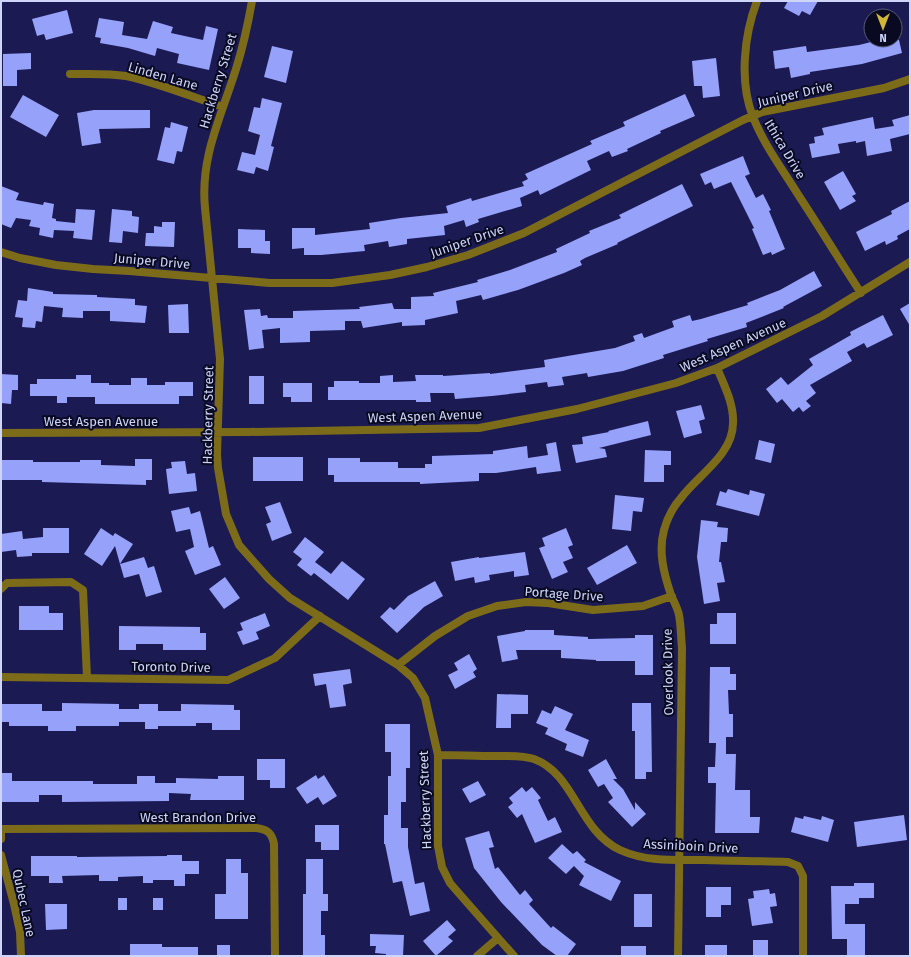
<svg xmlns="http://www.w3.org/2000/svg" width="911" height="957" viewBox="0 0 911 957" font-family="'Fira Sans',sans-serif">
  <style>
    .building { fill: #96a1fa }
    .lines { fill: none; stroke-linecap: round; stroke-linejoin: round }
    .minor { stroke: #7c6c1a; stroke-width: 8 }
    .labels { text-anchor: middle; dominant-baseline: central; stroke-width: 4; stroke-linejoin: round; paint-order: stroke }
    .street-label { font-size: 13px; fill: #ced5f9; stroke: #090a22 }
  </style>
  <rect width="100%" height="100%" fill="#1b1a53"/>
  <path class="building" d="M788 1H818L810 15 802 11 799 16 784 8Z
    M67 10 73 33 46 40 44 34 37 36 32 19Z
    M99 18 124 22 122 35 147 39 153 21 173 27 171 33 203 40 206 26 218 29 209 70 177 63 179 54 157 48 155 56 128 48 100 43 101 38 95 37Z
    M879 40H899L902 53 862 64 810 72V74L791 78 789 67 775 69 773 51 806 46 807 52 859 45Z
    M272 46 293 51 286 83 264 77Z
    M31 53V69L17 70V86H3V54Z
    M716 58 720 96 703 98 702 86H694L692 61Z
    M685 94 695 116 660 131 661 133 627 149 628 151 612 157 609 151 587 161 591 170 540 195 538 190 520 198 522 206 478 219 479 222 466 227 464 220 444 226 445 235 407 239V244L389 247 388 241 364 245 365 251 321 255H304V248L292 249V228H315V235L370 229 369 223 401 218 448 213 446 206 471 198 472 201 524 186 522 182 528 179 525 174 592 144 590 141 625 126 623 122Z
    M23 95 59 115 46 137 10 117Z
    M262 98 282 103 271 146 274 147 268 171 256 167 254 174 237 170 242 152 255 155 260 135 248 131 254 107 260 108Z
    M94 110H150V128L99 129 101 143 82 146 77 113Z
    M910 115V134L890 139 892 151 867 156 865 141 856 143V141L838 144 840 153 812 158 809 144 815 143 814 137 824 135 822 128 873 117 875 129 894 126 892 120Z
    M171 122 188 127 182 152 177 151 174 164 157 160 165 127 170 128Z
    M743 156 750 174 745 176 756 198 763 194 771 210 769 211 785 249 772 255 771 252 763 255 752 229 754 228 731 182 714 189 711 182 705 185 700 174Z
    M843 171 856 194 852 196 856 201 840 210 824 182Z
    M682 184 693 206 617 243 618 244 585 258 580 261 582 265 564 273 518 290 483 300 481 295 456 301 458 313 425 320V325L402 326V322L363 328 361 321H345V330L310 331V342L280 343V328L262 330 264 348 249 350 244 310 260 309 261 316 267 315 268 318H293V311L360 309 359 307 392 303 394 309H411V297L434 296 433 293 478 282 477 280 510 270 557 252 556 249 590 233 589 231 621 218 619 215Z
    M1 186 19 193 16 200 43 205 44 202 54 204 52 218 56 219V221L75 223 76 209 95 210 92 240 73 238 74 231 54 230 53 238 39 235 40 228 29 226 31 220 16 218 11 228 1 224Z
    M910 201V229L897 236 898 239 886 245 885 241 865 251 856 232 892 214 891 211Z
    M112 209 132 211V216L139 217 138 233 123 231 122 243 109 242Z
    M162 222H175L174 247 145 246 146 233H154V226L162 227Z
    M238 229 265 230V241H270V254L251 253V248H238Z
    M814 271 822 286 783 307 784 308 746 323 747 327 707 339 708 341 663 355 664 358 623 371 588 377 587 373 562 377 564 385 548 387 547 382 525 385 526 392 492 396 455 399 454 393H430L431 402H416V400H328V387H334V381H359V383H380V376L393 375V382L416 381 415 375H443V376L490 373V374L545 367 544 360 615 348 635 341 633 336 642 333 644 338 674 327 672 321 690 315 692 321 701 319 748 305 747 303 780 290Z
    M28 288 53 292V294L97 295V297L135 299V305L147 306 145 323 110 321V311H83V318L62 317 63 308 44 306 42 322 36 321 35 328 22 327 23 318 15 317 18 300 27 301Z
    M910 303V326L900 309Z
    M188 304 189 333H169L168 305Z
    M883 315 893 335 867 348 864 343 847 352 852 361 810 385 816 393 806 401 811 406 803 412 799 407 793 412 782 399 777 403 766 389 781 377 788 385 813 365 809 359 851 335 850 332Z
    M1 374 18 375V390H12L11 404 1 403Z
    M76 375H91V383H109V385H131V378H147V385H165V382H193V396H179V404H95V397H67V403H57V396H30V384H37V379H76Z
    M249 376H264V404H249Z
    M283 383H312V402H291V397H283Z
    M701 405 705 419 699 421 702 433 684 438 676 411Z
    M648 421 651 435 599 448 605 449 607 457 576 463 572 445 583 444 582 437 609 432 608 431Z
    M759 440 775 444 771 463 755 459Z
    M556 442 561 471 537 474 536 467 496 473H479V481L420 484V482H334V475H328V458H360V462H398V468H425V464H432V456L493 454V451L527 446 528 458 548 455 546 444Z
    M645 450 671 451V465H664V482H644Z
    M253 457H303V481H253Z
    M135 459H152V480H146V485L42 482V480H1V460H33V462H80V460H101V465L135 466Z
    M185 461 187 474 195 473 197 491 169 494 166 469 172 468 171 462Z
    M728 489 749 495 750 490 765 494 759 516 716 505 720 491 726 493Z
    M615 495 644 498 642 512 633 511 631 531 612 529Z
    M280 502 292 533 272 541 266 524 271 522 265 507Z
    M189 507 191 514 200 511 209 548 213 546 221 565 195 575 185 551 194 547 190 529 176 532 171 511Z
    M701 520 718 522 717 527 728 528 727 542H721L719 562H721L725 582 717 583 720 601 704 604 697 557Z
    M43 528H69V553H32V556L17 557 16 550 1 552V534L22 531 23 539 43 537Z
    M101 528 113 536 115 533 133 544 120 564 115 546 102 566 84 554Z
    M566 528 573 545 568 547 573 558 563 562 568 572 552 579 539 548 545 546 542 538Z
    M305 537 324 552 315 562 331 574 342 561 365 579 348 600 314 573 311 576 297 565 302 559 293 552Z
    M627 545 637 563 597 585 587 568Z
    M525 552 529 575 514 577V571L489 575 490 580 475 583 474 577 455 581 451 562 479 557V558Z
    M144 557 148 568 154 566 162 592 146 597 139 574 124 578 120 564Z
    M225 577 240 598 224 609 209 589Z
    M435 581 443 596 424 607 397 633 380 617 390 607 394 610 408 596Z
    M19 606H49V613H63V630H19Z
    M265 613 270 626 256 632 259 639 243 645 237 632 243 630 240 623Z
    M717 613H736V644H710V624H717Z
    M119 626 200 627V633H206V650H163V644H136V650H119Z
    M525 630H554V635L588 637V639L635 638V635H653V675H635V661H596V660L561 658V650H516L518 659 502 662 497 636 525 631Z
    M469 654 477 669 473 672 476 677 455 689 448 675 458 670 454 663Z
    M710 667H730V674H736V690H728L729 714H733V737H726V754H736L735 790H750V817H760L759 833H715L716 783H708V767H715L716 743H709Z
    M350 669 352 683 343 685 346 706 330 708 326 684 315 686 313 674Z
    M497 694 528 695V714H511V728H496Z
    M62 703 119 704V709H139V704H158V711H181V704L234 705V710H240V730H212V723H196V726H158V729H145V722H119V726H76V731H48V726H9V722H1V704H42V711H62Z
    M632 703H651L652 772H646V779H635V731H632Z
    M555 706 573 714 565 730 589 740 583 757 565 750 567 744 545 734 548 728 536 723 542 710 551 714Z
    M385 724H410V768H406V802H401V828H408V847L415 884 424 882 430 911 410 916 402 881 393 883 385 844H384V815H388V776H391V752H385Z
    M257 759H285V788H270V780H257Z
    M606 759 617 779H613L623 789 635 810V802L646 814 632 827 608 802 613 798 604 784 598 787 588 770Z
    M1 773H12V781H93V784H137V776H155V783H176V778L218 779V776H244V800H190L191 794 169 793V801L62 802V795H39V802H1Z
    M316 775 318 779 324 775 337 796 323 805 318 797 307 804 296 788Z
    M478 781 486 795 470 803 462 789Z
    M522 787 526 792 532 787 541 798 538 800 548 821 555 817 562 832 535 843 522 814 517 818 508 807 513 803 509 798Z
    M904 815 907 840 857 847 854 822Z
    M804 816 821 820 822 816 834 820 828 842 791 832 795 817 803 819Z
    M315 825H339V850H321V842H315Z
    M489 831 494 847 489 848 495 869 498 867 520 895 525 890 533 900 529 904 551 928 553 926 576 944 567 956H557L542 945 501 902 474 868 465 838Z
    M562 844 573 854 577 851 586 860 584 862 621 881 611 901 579 885 584 876 574 866 566 874 548 858Z
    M167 855H182V861H199V874H185V886H174V880H153V883H143V876L118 877V881H99V875L62 876 63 883H49V876H31V856H77V857L167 856Z
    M226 859H241V873H248V919H215V894H226Z
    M306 859H323V894H328V911H321V935H325V956H303V894H306Z
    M854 883H874V898H859V904H845V924H865V956H847V939H832L831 886H854Z
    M706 887H731V905H721V917H706Z
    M769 889 770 894 775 893 777 906 770 907 773 923 752 926 748 899 754 898 753 891Z
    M634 894H652V927H634Z
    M118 898H127V910H118Z
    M153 898H163V910H153Z
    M45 904H67V929L46 930Z
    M447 920 456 930 448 937 453 941 436 956 423 941Z
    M370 934 404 935 403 956H386V954L375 953 376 946H370Z
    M753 940H768V956H753Z
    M130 944H162V947H198V956H130Z
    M217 945H230V956H217Z
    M705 945H727V956H705Z
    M621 946H646V956H621Z"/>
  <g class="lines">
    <path class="minor" d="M252 1C248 24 243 47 236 69 221 117 200 157 205 208L220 359 217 454 218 468 226 514 239 545 269 579 290 598 398 665 413 678 425 698 438 755V846L442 867 450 883 456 890 514 956
      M757 1C744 35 739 82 753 117 764 145 783 170 799 196 820 228 840 261 861 293
      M70 74C89 74 108 73 126 76 159 83 192 97 223 107
      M1 252 20 258 56 265 93 269 129 271 270 283H332L390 275 427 267 468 255 524 233 743 120 762 112 884 88 910 79
      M1 433 248 432 479 428 577 409 676 383 717 368 822 316 910 262
      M1 589 7 583 71 582 83 590 87 678
      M398 665 435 636 468 616 497 606 526 602 548 603 593 610 643 606 672 596
      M1 677 228 680 275 658 320 616
      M438 755C457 755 476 756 495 756 508 756 522 755 534 759 575 774 578 830 620 850 646 862 676 860 704 860 732 861 760 861 788 862L798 866 803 876V956
      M1 829 256 828C267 829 272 833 274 844L275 956
      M1 839V829
      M1 855 14 904 20 932 21 956
      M477 956 498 938
      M678 956 682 648C681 638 681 626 679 615 678 609 674 602 671 595 664 574 658 552 664 530 667 519 673 507 681 498 698 475 733 455 733 423 734 404 724 385 717 368"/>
  </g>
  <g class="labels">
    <g class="street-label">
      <text transform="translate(163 76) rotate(16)">Linden Lane</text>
      <text transform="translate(218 81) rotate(-73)">Hackberry Street</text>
      <text transform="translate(795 94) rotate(-13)">Juniper Drive</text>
      <text transform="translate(785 149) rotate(59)">Ithica Drive</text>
      <text transform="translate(467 241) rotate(-19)">Juniper Drive</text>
      <text transform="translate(152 261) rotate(5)">Juniper Drive</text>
      <text transform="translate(733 345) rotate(-24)">West Aspen Avenue</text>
      <text transform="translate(208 415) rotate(-89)">Hackberry Street</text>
      <text transform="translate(425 416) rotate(-2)">West Aspen Avenue</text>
      <text x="101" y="421">West Aspen Avenue</text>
      <text transform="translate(564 594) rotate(4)">Portage Drive</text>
      <text transform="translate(171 667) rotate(1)">Toronto Drive</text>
      <text transform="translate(668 672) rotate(-91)">Overlook Drive</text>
      <text transform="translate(425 800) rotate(-92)">Hackberry Street</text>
      <text x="198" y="817">West Brandon Drive</text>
      <text transform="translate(691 846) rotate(3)">Assiniboin Drive</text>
      <text transform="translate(24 903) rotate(78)">Qubec Lane</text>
    </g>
  </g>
  <rect width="911" height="957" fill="none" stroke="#ced5f9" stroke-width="4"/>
  <g transform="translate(883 28) rotate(180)"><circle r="19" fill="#090a22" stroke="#585b78"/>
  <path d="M0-3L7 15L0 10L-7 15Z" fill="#d0b736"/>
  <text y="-6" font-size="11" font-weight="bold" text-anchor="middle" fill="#ced5f9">N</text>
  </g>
</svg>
